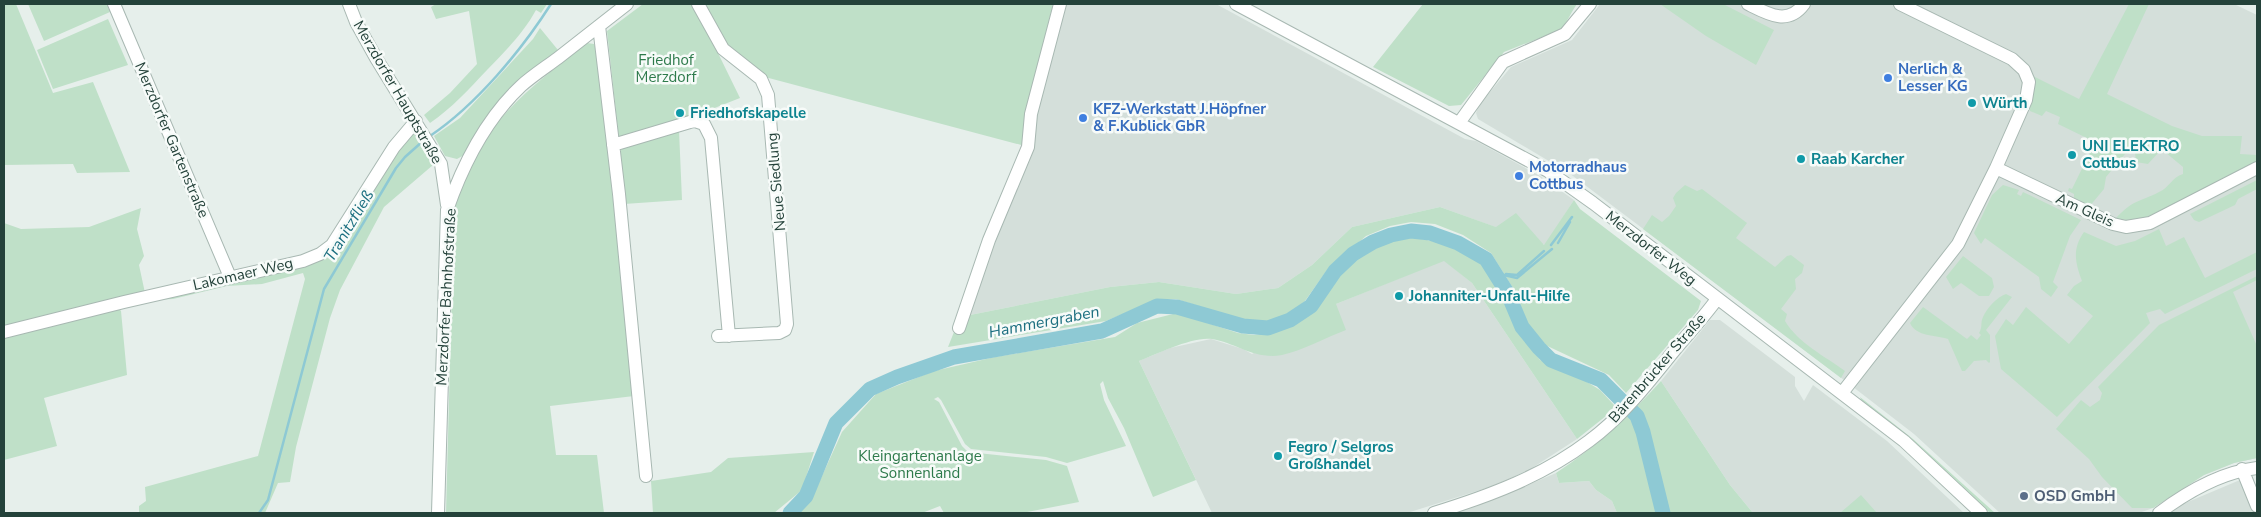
<svg xmlns="http://www.w3.org/2000/svg" width="2261" height="517" viewBox="0 0 2261 517" font-family="'Nunito Sans',sans-serif">
  <style>
    .built { fill: #d4dfda }
    .green { fill: #bfe0c8 }
    .lines { fill: none; stroke-linecap: round; stroke-linejoin: round }
    .stream { stroke: #8ec9d4; stroke-width: 2.5 }
    .river { stroke: #8ec9d4; stroke-width: 15 }
    .minor-casing { stroke: #a8b8b2; stroke-width: 14 }
    .minor { stroke: #fff; stroke-width: 12 }
    .shop-dot { fill: #3f7fe0; stroke: #f7fbf9; stroke-width: 2 }
    .culture-dot { fill: #0f9aa8; stroke: #f7fbf9; stroke-width: 2 }
    .service-dot { fill: #5c6f8a; stroke: #f7fbf9; stroke-width: 2 }
    .labels { text-anchor: middle; dominant-baseline: central; stroke-width: 5; stroke-linejoin: round; paint-order: stroke }
    .park-label { font-size: 15px; fill: #2d7a4b; stroke: #f7fbf9 }
    .shop-label { font-size: 15px; font-weight: bold; fill: #366cbe; stroke: #f7fbf9; text-anchor: start }
    .street-label { font-size: 15px; fill: #24423a; stroke: #f7fbf9 }
    .culture-label { font-size: 15px; font-weight: bold; fill: #0d838f; stroke: #f7fbf9; text-anchor: start }
    .service-label { font-size: 15px; font-weight: bold; fill: #4e5e75; stroke: #f7fbf9; text-anchor: start }
    .water-label { font-size: 16px; font-style: italic; fill: #1c6f80; stroke: #f7fbf9 }
  </style>
  <rect width="100%" height="100%" fill="#e6efeb"/>
  <path class="built" d="M1063 4H1216L1465 139 1476 141 1540 176 1574 200 1545 245 1440 207 1352 227 1312 265 1278 288 1236 294 1159 282 1110 287 965 316 1034 115Z
    M1600 4H2234L2257 15V458L2234 463 2204 475 2153 508 2139 513H2000L1914 434 1844 380 1569 173 1478 119 1476 113 1479 105 1511 67 1572 40Z
    M1444 260 1472 283 1577 439 1529 470 1493 486 1407 513H1212L1139 361 1170 348 1211 339 1243 349 1252 354 1336 304Z
    M1710 320H1720L1795 377V386L1804 401 1813 385 1887 441 1964 513H1753L1730 485 1661 381Z
    M1556 473 1559 483 1589 481 1596 490 1612 501 1617 513H1455L1495 499Z
    M2240 480 2254 513H2171L2183 504Z"/>
  <path class="green" d="M4 4H16L53 93 93 82 130 172 77 173 73 164 4 165Z
    M28 4H107L110 12 44 41Z
    M436 4H547L541 13 536 10C523 34 505 51 487 70 469 89 452 108 430 123L424 115 450 93 477 64 469 11 436 19 431 7Z
    M643 4H694L740 98 689 118 619 139 607 31Z
    M702 4H1053L1026 113 1025 146 765 77 727 47Z
    M1423 4H1577C1571 12 1567 23 1560 30L1504 52 1461 105 1449 106 1373 67Z
    M1660 4H1723L1774 30 1756 65 1706 36Z
    M2129 4H2149L2107 94 2172 126 2202 136H2242L2240 154 2257 155V163L2147 217 2127 220 2116 218C2134 199 2138 203 2159 192 2169 188 2172 177 2183 174V167L2165 152H2159L2148 164 2136 162 2135 152 2125 154 2106 177 2104 189 2089 207 2074 200V194L2068 191 2069 188 2072 189 2095 142 2058 124 2060 117 2046 111 2042 116 2030 111 2028 106 2034 92 2033 76 2079 99Z
    M108 19 128 65 53 89 37 50Z
    M540 28 558 50 464 155 457 159 445 156 434 136 460 118 533 39Z
    M587 43 594 44 597 52 634 396 550 406 556 455H597L604 513H446L454 212C475 128 522 94 587 43Z
    M679 130 682 200 624 204 619 153 624 146Z
    M413 131 433 165 384 207 340 290 330 318 296 447 290 482 278 483 265 513H139V506L146 501 145 487 258 456 305 279 303 273 262 284 227 286 173 299 153 300 313 261 400 144Z
    M2257 180V189L2238 199 2235 205 2199 222 2194 220 2190 214Z
    M1685 185 1697 191 1702 189 1747 223 1736 238 1775 267 1787 256 1791 255 1804 265 1802 273 1795 279 1796 289 1781 309 1787 314 1785 321C1799 344 1825 356 1845 371L1841 378 1643 229 1652 215 1662 222 1669 216 1676 206 1673 198 1676 193Z
    M2003 185 2019 190 2017 194 2021 196 2023 192 2081 220 2070 236 2053 282 2058 287 2051 297 2041 289 2039 277 1985 238 1981 244 1974 233 1992 195Z
    M1574 200 1580 209 1701 301 1698 310 1626 393 1609 375 1541 343 1528 326 1516 293 1491 253 1463 235 1435 224 1411 222 1390 226 1366 236 1327 270 1305 301 1287 316 1268 323H1253L1176 299H1158L1106 321 948 347 954 332 960 331 965 316 1110 287 1159 282 1236 294 1278 288 1312 265 1352 227 1440 207 1496 227 1516 213 1544 245Z
    M141 208 137 229 144 256 139 265 145 293 4 329V223L21 229 89 227Z
    M2159 229 2166 246 2184 237 2205 278 2257 252V269L2165 314 2160 309 2146 313 2150 323 2057 417 2001 369 1995 336 2006 319 2013 325 2026 307 2069 344 2093 316 2067 295 2074 286 2082 281C2075 262 2072 249 2084 232L2116 246 2135 241Z
    M1411 237 1453 245 1481 263 1504 296 1516 328 1540 360 1579 377 1600 390 1614 405 1611 412 1577 439 1472 283 1444 261 1336 304 1346 330C1327 337 1301 351 1282 355 1255 360 1236 343 1212 339 1193 336 1157 354 1139 361L1196 480 1153 497 1124 428 1108 398 1103 381 1100 384 1104 400 1126 446 1067 463 1046 457 971 449 965 444 941 400 938 397 934 399 939 402 962 446 968 452 1046 460 1067 466 1079 502 1022 513H944L940 506 922 513H798L812 498 842 432 876 394 934 371 995 357 1115 337 1137 323 1177 313 1238 333 1254 335 1269 333 1293 325 1315 309 1341 273 1357 258 1377 245 1395 238Z
    M1963 256 1992 278 1994 287 1989 296H1979L1961 283 1953 289 1946 277Z
    M2257 276V280L2233 292 2257 346V458L2234 463 2204 475 2153 508H2132L2102 477 2089 459 2056 429 2081 400 2090 407 2100 400 2102 393 2098 387 2159 325Z
    M2006 294 2012 297 1986 330 1990 335V362L1989 363 1986 360 1974 361 1965 371H1962L1948 339C1936 335 1916 337 1910 323L1923 307 1967 339 1971 335 1977 340 1981 335 1979 333C1983 327 1980 323 1983 317 1987 308 1997 297 2006 294Z
    M117 307 121 311 127 375 44 398 57 446 4 460V336Z
    M1661 381 1730 485 1753 513H1617L1612 501 1596 490 1589 481 1559 483 1556 473C1596 447 1629 416 1661 381Z
    M1860 397 1913 439 1995 513H1990L1931 459 1863 404Z
    M814 452 802 490 774 513H653L651 481 711 472 728 458Z
    M1861 495 1877 513H1840Z"/>
  <g class="lines">
    <path class="stream" d="M430 136C476 105 521 51 551 4
      M1558 243 1570 222
      M1551 245 1572 217
      M1495 273 1517 278 1552 249
      M1506 274 1517 275 1544 251
      M259 513 268 500 324 289 396 168 405 157 423 141"/>
    <path class="river" d="M790 513 806 496 836 423 870 389 897 377 954 357 1102 331 1157 306 1177 307 1243 326 1268 328 1290 320 1311 306 1335 271 1353 254 1373 242 1391 235 1411 231 1430 233 1458 243 1486 259 1508 294 1522 327 1539 348 1551 360 1601 380 1637 416 1643 432 1663 513"/>
    <g class="minor-casing">
      <path id="minor" d="M114 4 230 277
        M349 4 356 22 376 58 441 164 447 205
        M698 4 723 49 761 79 768 95 787 324 785 330 779 333 718 336
        M1236 4 1548 171 1593 203 1904 441 1981 513
        M1748 4C1768 14 1788 26 1804 4
        M599 26 619 194 646 476
        M1459 123 1503 62 1565 34 1590 4
        M613 145 690 122 695 121 704 124 711 138 729 336
        M1996 168 2113 224 2126 227 2150 223 2257 168
        M959 328 989 240 1028 147 1031 114 1060 4
        M4 332 124 302 303 261 320 254 332 245 394 147 416 121
        M1842 393 1958 244 1996 168 2026 100 2029 82 2024 70 2012 59 1900 4
        M2242 469 2257 506
        M438 513 447 210C463 164 485 120 521 86 532 76 546 67 558 58 581 40 604 22 627 4
        M1434 513C1489 496 1543 476 1589 441 1622 417 1648 383 1673 352 1688 334 1704 317 1717 299
        M2159 513C2187 492 2222 472 2257 468"/>
    </g>
    <use href="#minor" class="minor"/>
  </g>
  <g class="shop-dot">
    <circle cx="1888" cy="78" r="5"/>
    <circle cx="1083" cy="118" r="5"/>
    <circle cx="1519" cy="176" r="5"/>
  </g>
  <g class="culture-dot">
    <circle cx="1972" cy="103" r="5"/>
    <circle cx="680" cy="113" r="5"/>
    <circle cx="2072" cy="155" r="5"/>
    <circle cx="1801" cy="159" r="5"/>
    <circle cx="1399" cy="296" r="5"/>
    <circle cx="1278" cy="456" r="5"/>
  </g>
  <circle class="service-dot" cx="2024" cy="496" r="5"/>
  <g class="labels">
    <g class="park-label">
      <text x="666" y="60">Friedhof<tspan x="666" dy="17">Merzdorf</tspan></text>
      <text x="920" y="456">Kleingartenanlage<tspan x="920" dy="17">Sonnenland</tspan></text>
    </g>
    <g class="shop-label">
      <text x="1898" y="69">Nerlich &amp;<tspan x="1898" dy="17">Lesser KG</tspan></text>
      <text x="1093" y="109">KFZ-Werkstatt J.Höpfner<tspan x="1093" dy="17">&amp; F.Kublick GbR</tspan></text>
      <text x="1529" y="167">Motorradhaus<tspan x="1529" dy="17">Cottbus</tspan></text>
    </g>
    <g class="street-label">
      <text transform="translate(398 92) rotate(60)">Merzdorfer Hauptstraße</text>
      <text transform="translate(172 140) rotate(67)">Merzdorfer Gartenstraße</text>
      <text transform="translate(776 182) rotate(-95)">Neue Siedlung</text>
      <text transform="translate(2085 210) rotate(24)">Am Gleis</text>
      <text transform="translate(1651 248) rotate(38)">Merzdorfer Weg</text>
      <text transform="translate(243 274) rotate(-13)">Lakomaer Weg</text>
      <text transform="translate(446 297) rotate(-87)">Merzdorfer Bahnhofstraße</text>
      <text transform="translate(1657 368) rotate(-49)">Bärenbrücker Straße</text>
    </g>
    <g class="culture-label">
      <text x="1982" y="103">Würth</text>
      <text x="690" y="113">Friedhofskapelle</text>
      <text x="2082" y="146">UNI ELEKTRO<tspan x="2082" dy="17">Cottbus</tspan></text>
      <text x="1811" y="159">Raab Karcher</text>
      <text x="1409" y="296">Johanniter-Unfall-Hilfe</text>
      <text x="1288" y="447">Fegro / Selgros<tspan x="1288" dy="17">Großhandel</tspan></text>
    </g>
    <g class="service-label">
      <text x="2034" y="496">OSD GmbH</text>
    </g>
    <g class="water-label">
      <text transform="translate(349 226) rotate(-59)">Tranitzfließ</text>
      <text transform="translate(1044 322) rotate(-11)">Hammergraben</text>
    </g>
  </g>
  <rect width="2261" height="517" fill="none" stroke="#24423a" stroke-width="10"/>
</svg>
